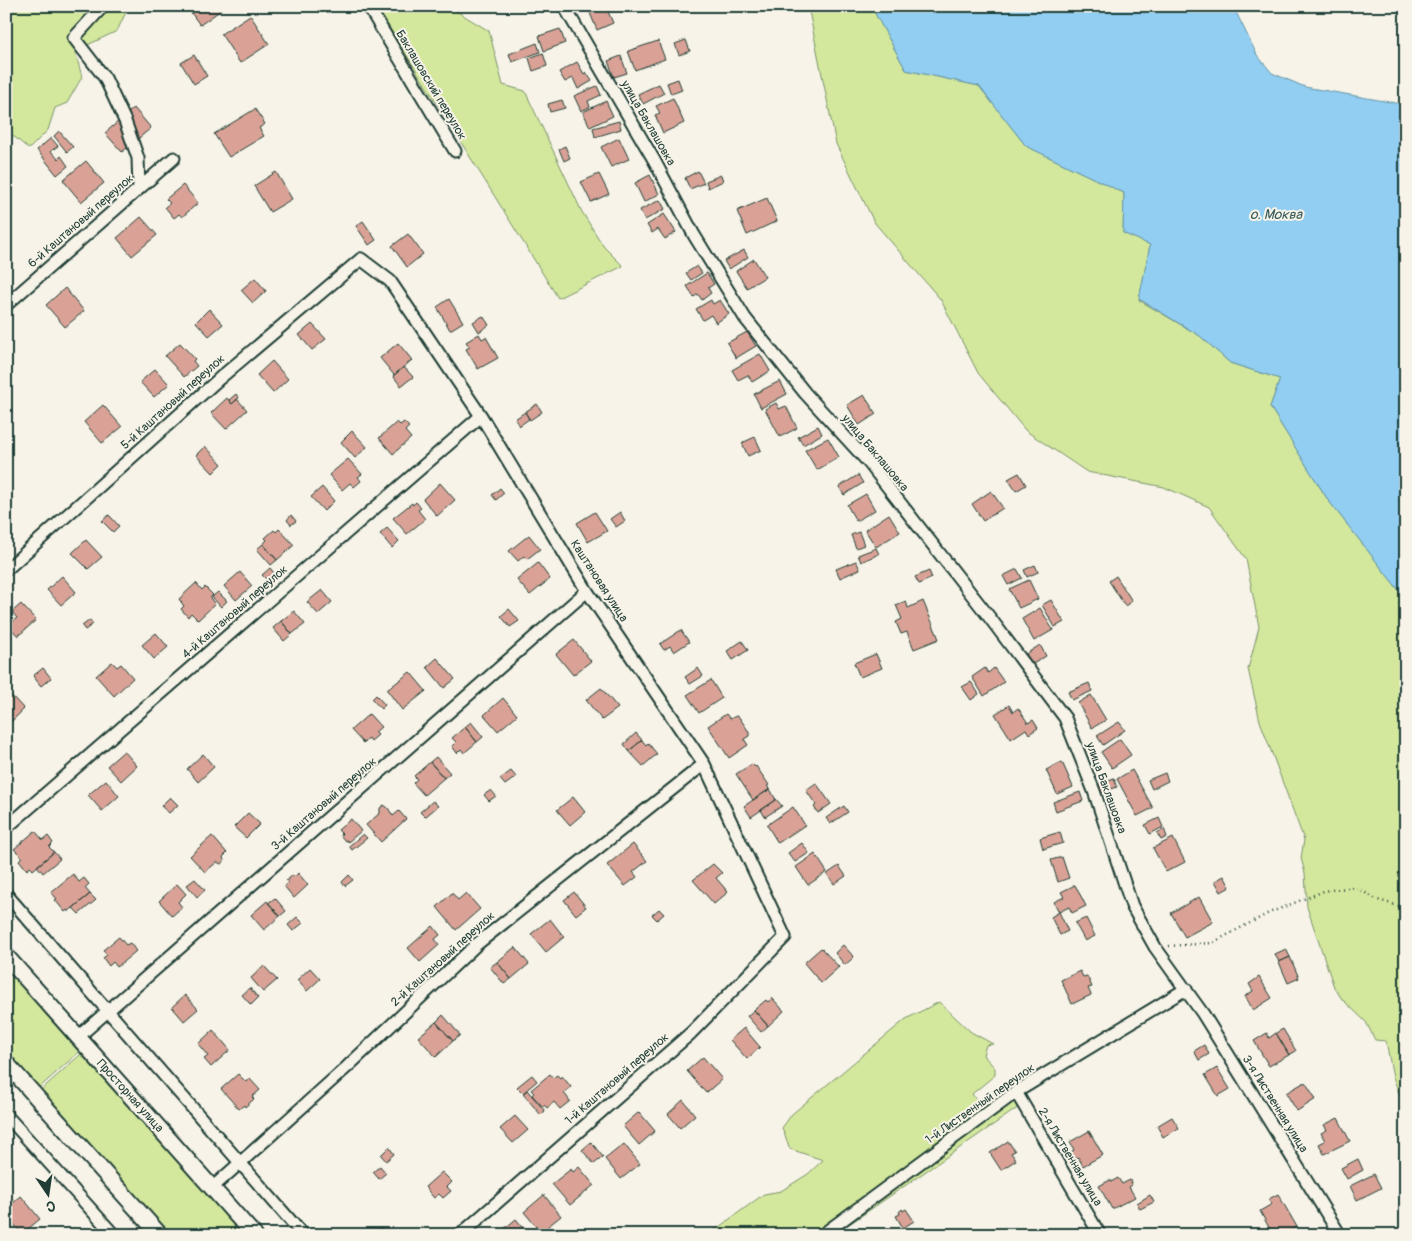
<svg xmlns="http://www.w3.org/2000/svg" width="1412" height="1241" viewBox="0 0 1412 1241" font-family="Pangolin,sans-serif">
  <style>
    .green { fill: #d3e89d; stroke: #799268 }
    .water { fill: #92cef2; stroke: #6494a6 }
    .building { fill: #daa296; stroke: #1f3d34 }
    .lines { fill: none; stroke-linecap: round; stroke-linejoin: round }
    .street-casing { stroke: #1f3d34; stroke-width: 15 }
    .secondary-casing { stroke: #1f3d34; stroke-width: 19 }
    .path { stroke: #1f3d34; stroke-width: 2.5; stroke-dasharray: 1 4; stroke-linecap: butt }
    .street { stroke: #f7f3e8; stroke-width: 11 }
    .secondary { stroke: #f7f3e8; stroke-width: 15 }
    .labels { text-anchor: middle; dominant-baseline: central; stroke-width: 4; stroke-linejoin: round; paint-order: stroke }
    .street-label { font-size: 12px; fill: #1f3d34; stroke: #f7f3e8 }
    .water-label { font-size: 14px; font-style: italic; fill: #365a5a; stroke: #f7f3e8 }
  </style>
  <rect width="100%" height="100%" fill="#f7f3e8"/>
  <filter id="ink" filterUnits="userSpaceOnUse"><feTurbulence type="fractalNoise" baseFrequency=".02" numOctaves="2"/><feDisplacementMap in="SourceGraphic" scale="10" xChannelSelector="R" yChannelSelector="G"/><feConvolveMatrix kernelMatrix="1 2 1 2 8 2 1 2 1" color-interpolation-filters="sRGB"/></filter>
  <g filter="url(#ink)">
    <path class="green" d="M6 6H131L127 10 117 31 75 51 82 77 67 103 55 108 48 130 29 149 6 130Z
      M376 6H451L453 9 489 31 503 85 525 91 582 212 604 247 623 266 558 298Z
      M808 6H871L906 70 979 86 1026 146 1124 193 1123 233 1150 245 1139 300 1200 336 1230 363 1280 379 1270 407 1328 500 1401 593 1406 606V1112L1393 1077 1386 1041 1375 1040 1366 1022 1342 999 1334 987 1307 907 1305 873 1301 858 1304 840 1260 721 1248 669 1259 627 1246 559 1209 507 1164 487 1087 472 1026 431 978 373 941 300 874 222 836 144Z
      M6 969 79 1052 39 1088 6 1050Z
      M939 1002 971 1032 993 1044 986 1045 983 1055 995 1068V1075L972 1094 977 1101C996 1090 999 1085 1023 1091L1019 1107 848 1225 825 1226 807 1235H708L764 1194 781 1191 808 1174 823 1160 790 1149 782 1128 792 1114 906 1019Z
      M81 1054 220 1209 243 1235H171L41 1090Z"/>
    <path class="water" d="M871 6H1233L1257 55 1272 73 1305 87 1401 104 1406 101V606L1401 593 1328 500 1270 407 1280 379 1230 363 1200 336 1139 299 1150 245 1123 233 1124 193 1026 146 979 86 906 70Z"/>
    <path class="building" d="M195 6H219L221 10 200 25 189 10Z
      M606 7 613 23 597 30 590 13Z
      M250 15 269 44 240 63 221 34Z
      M560 29 565 43 544 51 539 36Z
      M686 40 690 51 679 55 675 44Z
      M658 41 665 59 635 70 628 51Z
      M537 43 540 52 512 62 509 54Z
      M543 53 547 66 533 71 529 58Z
      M194 55 207 76 194 84 181 63Z
      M621 56 627 73 614 77 608 61Z
      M577 62 584 74 586 72 592 81 578 89 573 78 565 82 559 72Z
      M678 79 682 90 671 94 667 83Z
      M659 84 664 93 643 104 638 94Z
      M597 86 601 95 588 101 590 107 581 111 574 96Z
      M673 98 684 123 663 133 655 115 660 113 656 106Z
      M562 100 565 108 550 112 548 104Z
      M606 101 613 116 590 127 583 112Z
      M134 108 151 128 122 152 105 133Z
      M255 109 265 124 259 128 264 136 229 157 214 134Z
      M619 121 621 129 595 137 593 128Z
      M59 131 73 147 67 152 54 136Z
      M51 138 58 146 51 151 58 159 61 156 68 166 57 175 37 150Z
      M619 138 629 159 611 167 601 147Z
      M565 146 570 158 564 161 559 149Z
      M86 161 104 183 81 202 63 180Z
      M698 171 704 183 690 189 685 178Z
      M276 172 292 199 270 212 254 186Z
      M599 174 609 194 591 202 581 182Z
      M650 175 659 194 644 202 635 183Z
      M721 175 723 181 708 188 706 181Z
      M183 185 198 203 182 217 179 214 174 218 165 207 170 203 166 199Z
      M767 198 777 221 747 235 737 211Z
      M660 200 665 209 645 220 640 210Z
      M664 214 676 232 665 239 658 229 652 233 647 225Z
      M141 217 157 235 132 256 117 238Z
      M363 221 376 240 369 245 356 226Z
      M408 234 423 254 407 267 392 246Z
      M744 250 748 257 729 269 724 261Z
      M754 259 765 277 747 288 736 271Z
      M697 266 702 273 691 280 686 273Z
      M707 273 714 284 708 288 711 293 702 300 698 294 694 297 687 286Z
      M255 278 266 291 253 303 241 290Z
      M65 288 84 311 65 327 46 305Z
      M449 299 463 322 450 330 437 307Z
      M711 300 713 304 720 300 729 314 716 323 711 315 703 320 696 309Z
      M209 309 223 324 209 336 196 322Z
      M483 316 489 325 479 332 473 322Z
      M312 324 326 339 312 350 299 335Z
      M747 332 756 346 736 358 727 343Z
      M479 334 482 339 486 337 498 358 478 369 466 349 470 347 466 342Z
      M180 343 195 359 193 361 197 366 184 377 165 356Z
      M398 343 412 360 394 375 380 358Z
      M760 354 770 371 752 382 748 375 738 380 732 370Z
      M272 361 288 379 273 393 257 375Z
      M404 367 413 377 401 386 393 376Z
      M155 369 169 384 154 397 140 382Z
      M780 381 787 394 761 408 754 394Z
      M236 394 239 398 232 404 229 400Z
      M864 395 876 414 859 425 847 405Z
      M227 398 232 404 237 399 247 410 226 429 211 413Z
      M776 403 779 409 786 406 797 428 780 437 765 409Z
      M537 404 542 412 530 420 525 412Z
      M103 405 122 427 102 443 84 422Z
      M525 412 529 419 519 426 515 419Z
      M397 422 400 425 404 422 409 427 405 431 411 438 393 454 379 438Z
      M818 426 822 434 803 445 798 437Z
      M352 431 367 447 355 458 341 442Z
      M755 437 761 450 748 456 742 443Z
      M828 438 839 457 817 470 805 450Z
      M205 446 222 464 213 473 196 455Z
      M348 459 362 474 358 477 361 481 354 487 350 483 342 490 329 475Z
      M1019 473 1026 485 1016 491 1008 479Z
      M858 475 863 483 844 495 839 487Z
      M440 483 455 500 437 516 423 499Z
      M322 487 334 501 324 511 311 497Z
      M500 488 504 493 496 500 492 495Z
      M991 491 1003 508 983 521 972 504Z
      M866 494 875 510 856 521 847 505Z
      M416 502 421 508 418 510 425 519 407 534 393 518 412 503 413 505Z
      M595 512 607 531 588 542 577 523Z
      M620 512 625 521 616 527 610 519Z
      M889 514 900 532 876 547 865 530Z
      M109 515 119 526 113 532 102 521Z
      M291 515 296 521 291 525 287 520Z
      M387 528 399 541 392 548 380 534Z
      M279 529 294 545 277 560 263 544 267 540 265 538 274 530 276 532Z
      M859 532 864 545 856 548 851 535Z
      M529 535 540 549 527 559 524 556 518 561 509 551Z
      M86 540 102 557 88 569 72 553Z
      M263 544 277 560 271 565 257 549Z
      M876 548 879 554 861 562 858 555Z
      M856 561 860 569 840 578 836 569Z
      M538 563 550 579 530 595 517 580Z
      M1035 565 1038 572 1027 577 1024 570Z
      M270 568 274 573 266 579 262 575Z
      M1017 569 1022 578 1008 585 1003 576Z
      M929 571 932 578 919 584 915 577Z
      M240 572 252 586 236 600 224 586Z
      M62 576 76 592 61 605 47 590Z
      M1116 576 1132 601 1125 606 1109 581Z
      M1029 580 1038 599 1019 608 1009 589Z
      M196 583 202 590 205 587 213 595 210 598 215 604 198 620 191 613 188 617 181 609 184 606 179 599Z
      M322 590 332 602 318 614 307 602Z
      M218 592 227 601 221 607 212 597Z
      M1051 600 1064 622 1055 627 1042 605Z
      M906 601 908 608 923 601 939 639 914 649 907 632 901 634 896 622 902 619 896 605Z
      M21 604 36 620 18 636 8 625 17 618 12 612Z
      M1040 608 1053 630 1034 641 1022 619Z
      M509 609 519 621 510 627 501 616Z
      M294 611 305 624 292 634 281 621Z
      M90 620 93 624 85 630 82 626Z
      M281 621 292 634 284 641 273 628Z
      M681 630 689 642 674 652 670 646 664 650 660 644Z
      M156 633 168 647 154 659 142 645Z
      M574 640 591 661 573 675 556 654Z
      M742 641 748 650 733 660 727 651Z
      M1040 645 1046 656 1033 664 1026 654Z
      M876 654 882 668 860 677 854 663Z
      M437 658 455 679 444 688 427 667Z
      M112 662 117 667 121 664 133 678 114 696 96 676Z
      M43 668 51 678 41 686 33 676Z
      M698 668 703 676 690 684 685 677Z
      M985 668 988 673 994 668 1004 682 984 696 972 677Z
      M410 672 426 691 402 710 387 690Z
      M711 680 722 698 699 713 687 695Z
      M971 682 979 694 971 700 962 687Z
      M1089 683 1092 691 1072 700 1068 692Z
      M601 688 618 708 602 720 586 700Z
      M9 693 24 709 8 725 6 723V696Z
      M376 695 385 705 381 709 372 699Z
      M1091 695 1106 720 1092 728 1078 703Z
      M503 698 517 715 498 731 484 715Z
      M1009 705 1013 712 1018 708 1028 723 1033 720 1038 728 1029 734 1026 729 1011 739 995 714Z
      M369 714 381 727 375 732 378 735 371 741 369 738 363 743 351 730Z
      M726 714 730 719 736 716 739 717 749 732V736L744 739 748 745 729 758 708 726Z
      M471 722 483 737 477 742 465 727Z
      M1119 722 1125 730 1103 745 1097 736Z
      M465 727 477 742 464 753 461 749 457 753 452 746 456 742 452 738Z
      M636 733 642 740 629 751 624 744Z
      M1120 739 1131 755 1112 768 1101 752Z
      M642 740 646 745 648 743 657 754 643 766 629 751Z
      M124 751 137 766 121 781 107 766Z
      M203 754 214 767 198 782 187 769Z
      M436 757 450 773 444 778 430 762Z
      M430 762 444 778 424 795 413 783 417 779 414 776Z
      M1062 762 1073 787 1057 794 1046 770Z
      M752 764 755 767 756 766 769 785 767 786 770 789 753 800 736 774Z
      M1132 770 1153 808 1137 816 1117 779Z
      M511 771 516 777 505 785 500 779Z
      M1165 773 1168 781 1152 789 1148 780Z
      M1114 778 1117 787 1101 793 1098 784Z
      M106 780 119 796 102 811 88 795Z
      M816 783 831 804 818 813 814 807 816 805 806 790Z
      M770 789 776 800 751 817 744 806Z
      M491 790 496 796 489 801 484 795Z
      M1080 792 1083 801 1056 811 1053 802Z
      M170 797 178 805 169 813 161 806Z
      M573 797 585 812 570 825 557 810Z
      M775 798 782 806 765 817 761 810 776 800Z
      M433 801 438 806 425 817 420 812Z
      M384 805 388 808 393 816 399 811 406 819 381 842 366 825 380 813V808Z
      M844 806 848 812 830 824 826 818Z
      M793 807 805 825 778 843 767 825Z
      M248 813 260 824 246 838 234 827Z
      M1159 818 1163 827 1150 834 1145 825Z
      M351 819 361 831 348 842 347 840 345 841 340 835 342 834 338 830Z
      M1164 829 1167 837 1161 840 1157 833Z
      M35 831 43 840 48 836 53 843 49 847 54 852 33 870 30 867 27 870 19 860 22 857 14 849Z
      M1060 832 1063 843 1043 849 1040 838Z
      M363 834 367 838 352 850 349 846Z
      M212 836 227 853 223 857 224 861 223 863 221 864 217 862 205 872 190 856Z
      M1173 838 1185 862 1166 872 1153 848Z
      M802 843 809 853 795 862 788 853Z
      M633 844 647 861 633 872 637 877 625 886 607 865Z
      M54 852 60 859 43 873 37 866Z
      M815 854 827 872 808 885 796 867Z
      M1062 857 1069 878 1058 882 1051 860Z
      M713 864 722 873 716 878 728 892 714 904 693 880Z
      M839 866 846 876 834 884 827 874Z
      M298 873 308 885 294 898 284 886 288 883 286 881 293 875 295 877Z
      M73 874 79 882 84 878 89 884 85 888 90 894 68 912 67 910 65 912 55 900 57 899 51 892Z
      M349 875 353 880 345 886 342 882Z
      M1224 876 1230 887 1221 892 1215 881Z
      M195 879 205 890 197 897 187 885Z
      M177 884 186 894 178 902 182 907 172 916 159 901Z
      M1075 885 1086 906 1072 913 1069 907 1059 912 1054 902 1064 897 1061 892Z
      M574 892 586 907 576 915 564 900Z
      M452 893 458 900 466 893 480 909 456 930 437 907Z
      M90 894 96 900 79 914 73 908Z
      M1199 897 1213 922 1185 937 1171 913Z
      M275 898 286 911 280 916 268 903Z
      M267 901 280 916 264 930 251 915Z
      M659 909 664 914 657 920 652 915Z
      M1059 912 1068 931 1060 935 1051 917Z
      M297 917 303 923 293 931 288 925Z
      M1086 918 1095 936 1085 941 1075 923Z
      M550 919 564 937 546 952 531 934Z
      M433 926 440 935 435 939 439 945 420 962 408 948Z
      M119 937 126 945 130 943 136 951 117 967 113 962 109 966 103 958 107 955 103 950Z
      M843 945 854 957 845 965 835 953Z
      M515 947 529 964 511 979 497 962Z
      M821 948 839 967 821 983 804 963Z
      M1286 949 1290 957 1279 962 1275 954Z
      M1290 957 1299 978 1288 983 1279 962Z
      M497 962 511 979 504 984 490 967Z
      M264 966 277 980 263 992 251 978Z
      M310 968 320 979 307 991 297 980Z
      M1080 971 1083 977 1087 976 1092 987 1088 988 1091 995 1072 1004 1061 980Z
      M1259 977 1272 998 1253 1010 1245 996 1253 991 1249 984Z
      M250 988 258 998 251 1005 242 995Z
      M185 995 198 1009 184 1021 172 1007Z
      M772 998 784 1011 768 1026 754 1010 766 1000 768 1002Z
      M754 1010 768 1026 761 1032 747 1016Z
      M443 1015 460 1035 453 1041 436 1022Z
      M436 1022 453 1041 436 1057 418 1037Z
      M744 1028 760 1047 747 1059 730 1040Z
      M1283 1029 1296 1051 1289 1055 1276 1033Z
      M213 1030 230 1050 211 1067 204 1059 208 1056 198 1044Z
      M1267 1033 1269 1038 1276 1033 1289 1055 1269 1066 1254 1041Z
      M1204 1045 1209 1054 1199 1060 1194 1051Z
      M703 1057 722 1079 706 1093 687 1071Z
      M1217 1068 1230 1089 1218 1096 1205 1075Z
      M238 1074 246 1082 249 1078 260 1090 252 1097 254 1099 245 1107 244 1105 239 1109 221 1089Z
      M550 1074 553 1078 557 1075 560 1078 562 1076 571 1087 564 1093 570 1101 560 1109 554 1102 547 1108 544 1105 543 1107 532 1095 534 1093 531 1090Z
      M532 1075 537 1081 523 1093 517 1087Z
      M1305 1082 1316 1099 1297 1111 1286 1093Z
      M527 1090 545 1111 541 1115 523 1094Z
      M683 1100 695 1115 680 1128 668 1114Z
      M639 1112 655 1131 639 1145 623 1126Z
      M515 1116 528 1130 513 1143 500 1129Z
      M1172 1117 1179 1128 1163 1137 1157 1126Z
      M1338 1118 1350 1141 1324 1154 1319 1144 1325 1141 1321 1133 1327 1130 1324 1125Z
      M1089 1131 1103 1155 1083 1166 1078 1157 1075 1159 1071 1152 1074 1150 1070 1142Z
      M1008 1141 1015 1151 1011 1153 1016 1160 1001 1170 990 1153Z
      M591 1142 603 1157 594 1164 582 1150Z
      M624 1144 640 1164 621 1179 605 1159Z
      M389 1147 394 1154 386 1161 381 1155Z
      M1358 1159 1363 1170 1347 1179 1341 1168Z
      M380 1166 386 1173 379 1179 373 1172Z
      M579 1167 594 1185 570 1205 552 1184 571 1169 573 1172Z
      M442 1172 452 1182 447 1187 451 1191 443 1198 439 1194 434 1198 425 1187Z
      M1374 1174 1381 1188 1357 1200 1350 1186Z
      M1118 1178 1122 1184 1130 1180 1132 1185 1129 1187 1135 1197 1112 1209 1099 1186 1110 1180 1111 1182Z
      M1278 1194 1297 1227 1283 1235H1273L1260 1211 1272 1204 1269 1199Z
      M544 1195 561 1216 541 1232 524 1212Z
      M1150 1195 1154 1202 1140 1209 1137 1203Z
      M21 1196 40 1219 22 1234 6 1215V1209Z
      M902 1209 903 1211 906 1209 914 1221 903 1228 896 1216 900 1214 899 1212Z
      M516 1219 526 1231 522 1235H497Z
      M380 1228 385 1235H371Z"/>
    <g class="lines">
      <g class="street-casing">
        <path id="street" d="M103 6 74 38 105 78 125 121 138 158 139 189
          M368 6 455 151
          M564 6 654 160 694 235 745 318 805 393 869 463 990 618 1065 718 1094 791 1132 906 1155 947 1203 1014 1340 1235
          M6 305 174 158
          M6 570 220 378 361 259 390 281 481 416 587 591 704 764 785 937 691 1033 460 1235
          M6 828 481 416
          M6 894 303 1235
          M78 1037 587 591
          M1016 1092 1100 1235
          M6 1115 114 1235
          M212 1188 347 1067 477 944 704 764
          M822 1235 1016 1092 1186 989"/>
      </g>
      <g class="secondary-casing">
        <path id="secondary" d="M6 956 254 1235
          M6 1063 160 1235"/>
      </g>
      <path class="path" d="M1169 946 1212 943 1269 913 1324 891 1355 887 1378 900 1406 908"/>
      <use href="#street" class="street"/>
      <use href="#secondary" class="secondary"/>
    </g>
  </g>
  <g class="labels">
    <g class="street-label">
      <text transform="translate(431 85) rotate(59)">Баклашовский переулок</text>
      <text transform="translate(648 123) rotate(60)">улица Баклашовка</text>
      <text transform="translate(81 221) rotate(-41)">6-й Каштановый переулок</text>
      <text transform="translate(173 402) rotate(-42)">5-й Каштановый переулок</text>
      <text transform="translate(875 453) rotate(50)">улица Баклашовка</text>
      <text transform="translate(599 581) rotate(57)">Каштановая улица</text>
      <text transform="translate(235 612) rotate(-41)">4-й Каштановый переулок</text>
      <text transform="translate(1106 788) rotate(70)">улица Баклашовка</text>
      <text transform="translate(324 804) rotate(-41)">3-й Каштановый переулок</text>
      <text transform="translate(443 959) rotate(-42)">2-й Каштановый переулок</text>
      <text transform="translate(617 1079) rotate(-41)">1-й Каштановый переулок</text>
      <text transform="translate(130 1096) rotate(48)">Просторная улица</text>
      <text transform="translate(980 1104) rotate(-35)">1-й Лиственный переулок</text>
      <text transform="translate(1275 1104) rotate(58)">3-я Лиственная улица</text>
      <text transform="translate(1070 1157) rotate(59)">2-я Лиственная улица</text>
    </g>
    <g class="water-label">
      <text x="1276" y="214">о. Моква</text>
    </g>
  </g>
  <rect width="1412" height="1241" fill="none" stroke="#f7f3e8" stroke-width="25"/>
  <rect x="12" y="12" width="1387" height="1216" fill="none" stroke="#1f3d34" stroke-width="2" filter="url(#ink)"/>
  <g transform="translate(48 1194) rotate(167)" stroke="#f7f3e8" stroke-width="4" paint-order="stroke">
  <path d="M0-4L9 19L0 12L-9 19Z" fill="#1f3d34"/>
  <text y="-8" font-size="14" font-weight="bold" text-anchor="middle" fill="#1f3d34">С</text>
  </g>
</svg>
